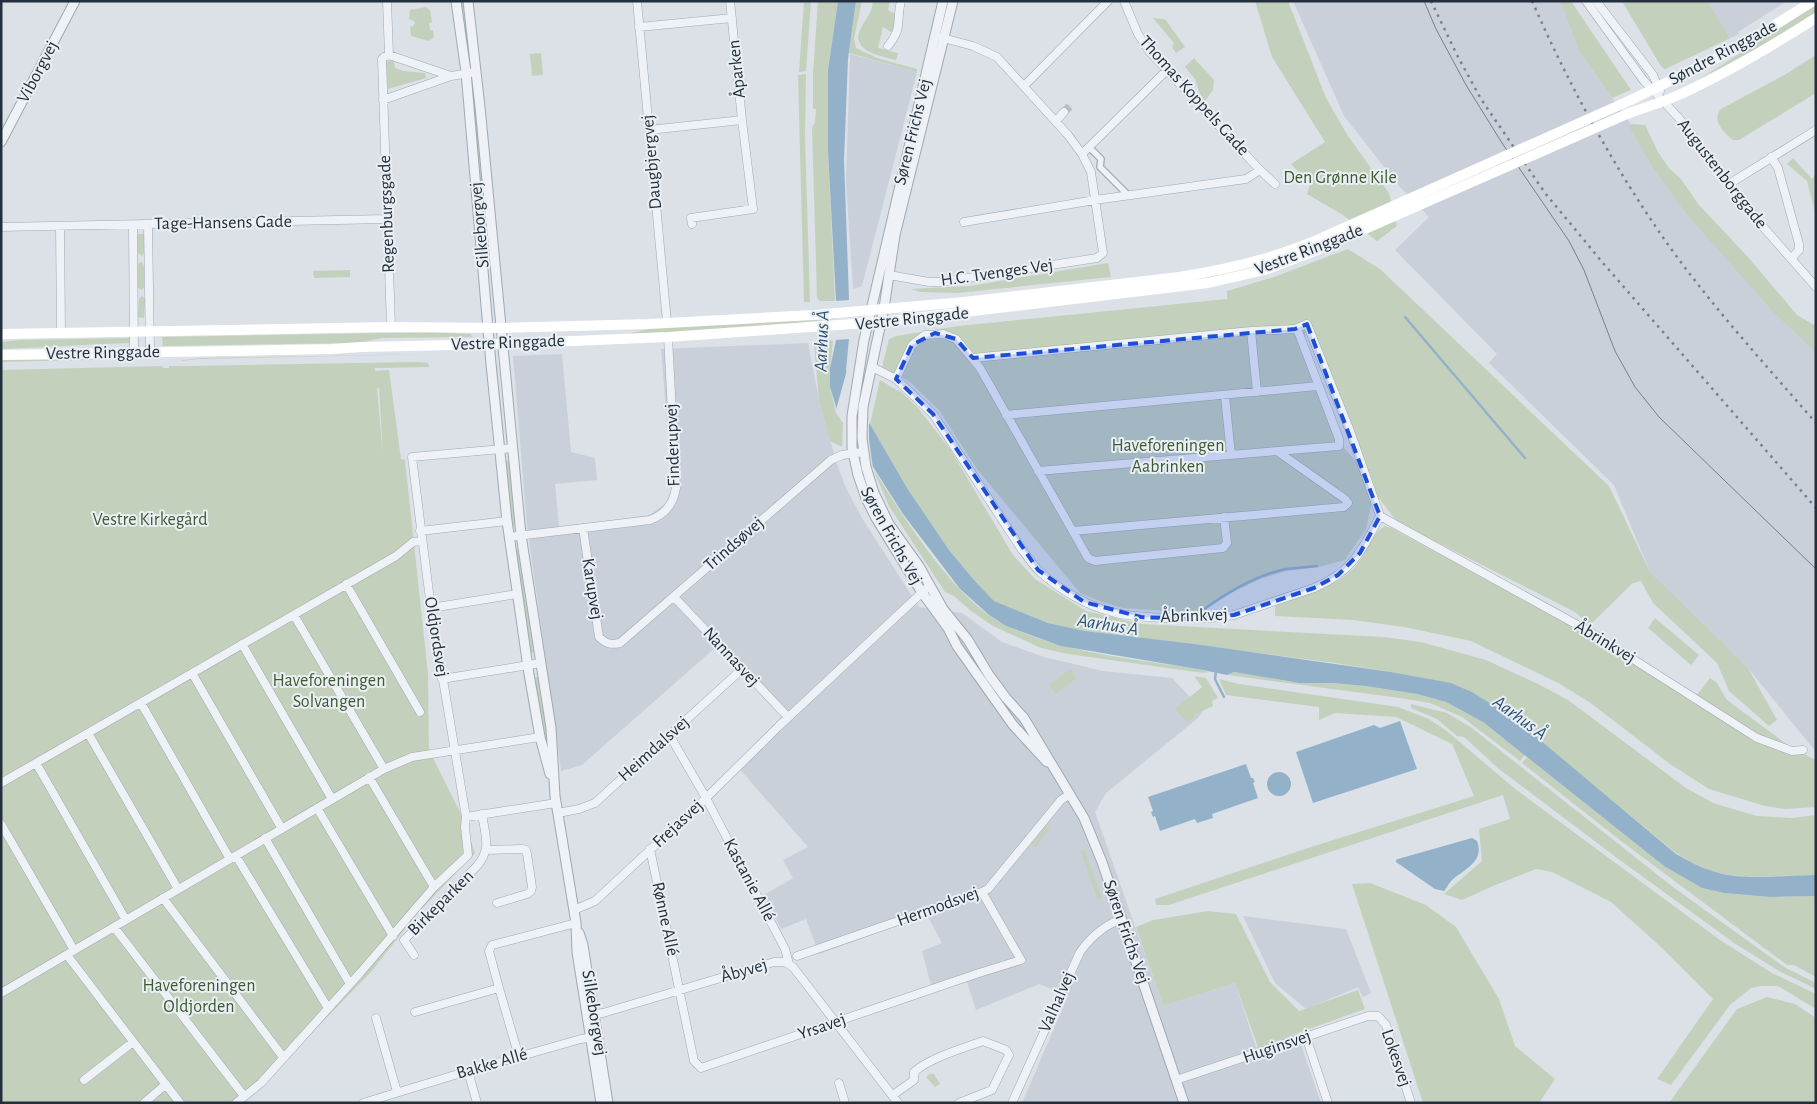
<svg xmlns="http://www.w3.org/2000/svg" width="1817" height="1104" viewBox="0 0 1817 1104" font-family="'Alegreya Sans',sans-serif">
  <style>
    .built { fill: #c9d0d9 }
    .green { fill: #c3d1bc; fill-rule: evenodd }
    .water { fill: #93b2ca }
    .pier { fill: #dbe1e7 }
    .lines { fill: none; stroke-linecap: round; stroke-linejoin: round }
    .stream { stroke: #93b2ca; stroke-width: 2.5 }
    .minor-tunnel { stroke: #b6bdc5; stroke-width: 8; stroke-dasharray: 8 4; stroke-linecap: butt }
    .pedestrian-casing { stroke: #a0a8b1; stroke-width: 8 }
    .minor-casing { stroke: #a0a8b1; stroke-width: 9 }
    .tertiary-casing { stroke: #a0a8b1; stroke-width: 11 }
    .pedestrian { stroke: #eef1f5; stroke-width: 5.5 }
    .minor { stroke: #eef1f5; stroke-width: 8 }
    .tertiary { stroke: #eef1f5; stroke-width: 9 }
    .secondary { stroke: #fff; stroke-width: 10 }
    .tram { stroke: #748191; stroke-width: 1 }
    .rail { stroke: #748191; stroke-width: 2.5; stroke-dasharray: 2.5 5; stroke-linecap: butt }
    .secondary-bridge { stroke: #fff; stroke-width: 10 }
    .marked { fill: #1d4ed8; fill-opacity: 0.2; stroke: #1d4ed8; stroke-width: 4; stroke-dasharray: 10 6; stroke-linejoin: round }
    .labels { text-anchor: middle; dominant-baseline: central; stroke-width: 4; stroke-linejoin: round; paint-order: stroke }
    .street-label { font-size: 18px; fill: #242f3d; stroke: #eaeff4 }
    .park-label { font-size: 18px; fill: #3c5a31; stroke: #eaeff4 }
    .water-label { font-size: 19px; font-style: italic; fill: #2c5273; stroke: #eaeff4 }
  </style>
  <rect width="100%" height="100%" fill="#dbe1e7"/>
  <path class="built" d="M1293 1H1560L1579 51 1634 129 1816 347V752L1748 668 1674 598 1650 572 1614 485 1489 363 1497 354 1395 250 1429 217 1400 187 1344 116Z
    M1622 1H1787L1738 32 1739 34 1665 69 1661 66Z
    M850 54 917 72 862 286 853 289 846 181Z
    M808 343 820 405 838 467 846 488 862 518 919 607 962 613 1002 642 1044 657 1103 671 1172 678 1203 711 1198 718 1106 793 1095 812 1163 1006 1235 983 1256 1047 1297 1033 1321 1103H1022L1068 996 1039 984 976 1010 967 982 933 993 922 951 942 943 927 915 819 954 806 919 781 929 764 895 793 878 783 860 808 847 735 764 782 716 716 647 582 765 561 771 527 525 513 356 562 354 571 452 595 458 597 480 555 484 559 527 650 515 666 503 672 488 661 349Z
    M1243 916 1346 929 1371 993 1363 997 1358 987 1306 1009 1275 983Z"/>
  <path class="green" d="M460 1H463V4L470 57H468Z
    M804 1H811L806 71 799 72Z
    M818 1H838L828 70V151L835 301H820L817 298 812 128 813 125 815 123 816 109H813V74Z
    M856 1H862L854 39 856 48 877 58 917 69V72L849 53Z
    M873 1H890L888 10 895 14 894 31 891 32 883 27 878 48 898 53 896 60C880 56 847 50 862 26 867 18 872 11 873 1Z
    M1255 1H1288L1326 98 1348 136 1389 193 1397 226 1377 241 1343 215 1307 194 1310 184 1291 164 1325 142 1272 57Z
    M1560 1H1571L1631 90 1612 98 1579 51Z
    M1622 1H1707L1730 38 1665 69 1661 66Z
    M1816 5V13L1777 38 1698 80Z
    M426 7 430 10 432 22 429 23 430 30H433L434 37 429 41 411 36 410 27 413 26 415 23 414 21 409 19 410 10Z
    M1153 18 1165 19 1185 47 1176 53 1172 47 1174 43Z
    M541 53 543 75 532 76 530 54Z
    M1816 55V93L1739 140H1733C1724 133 1711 120 1721 109L1786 74Z
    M1194 58 1214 80 1213 90 1205 101 1199 92 1195 79 1185 67Z
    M389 60 394 61 395 68 403 71 425 73 426 78 388 89 386 63Z
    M806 74 805 136 810 302H804L798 75Z
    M471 87H473L495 305H494L488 243 484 222Z
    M1632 124 1645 125 1658 152 1669 168 1681 179 1699 205 1748 257 1797 315 1816 326V352L1776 315 1688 216 1653 168 1629 126Z
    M1793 158 1812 179 1816 174V216L1807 181 1787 164Z
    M138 234H144V253L142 256 138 253Z
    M1348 249 1380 269 1609 486 1650 572 1748 668 1777 720 1769 726 1729 691 1717 663 1653 603 1641 581 1633 583 1590 625 1575 612 1397 522 1378 497 1308 318 1304 341 1344 448 1361 467 1372 501 1366 529 1345 560 1319 567 1286 571 1260 579 1224 596 1199 613 1123 608 1102 602 1080 593 977 469 939 410 910 382 882 367 889 339 896 336 958 326 1227 299V291L1274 277Z
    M140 262H142L144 266V288L141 290 138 288V264Z
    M1108 263 1111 277 957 293 920 292 911 289 970 286Z
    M350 270V277L314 278 313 271Z
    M141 296 145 298 144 318 138 317 139 299Z
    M842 317 843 318 742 329 628 334 653 328Z
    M431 332 471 334 472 337 382 338 358 343 163 346 162 337Z
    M131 338V342L129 343C86 344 44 348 1 349V342L19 340Z
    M830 340 833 341 830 368V387L836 413 843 423 842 446H840L830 441 819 401 814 343 816 341Z
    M435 354 200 359 177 361 200 358Z
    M132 359 1 362 2 360Z
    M419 362 428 363 429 367 375 368V371L389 370 401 459 405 460 428 674 429 750 464 820 475 853 416 915 371 972 261 1085 239 1103H1V370L162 366 163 368H169V366H189ZM377 388H379L383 456Z
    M496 366H497L504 437 500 409Z
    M880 380 898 391 899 390 918 408 950 449 1013 555 1035 579 1086 611 1142 624 1384 637 1421 642 1486 660 1538 684 1568 700 1686 788 1713 803 1757 816 1792 818 1816 815V875L1745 877 1716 873 1698 866 1676 853 1574 769 1443 682 1391 672 1328 662 1085 631 1048 623 994 601 974 580 949 550 907 488 870 424Z
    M509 460 515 526H512L506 461Z
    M873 469C904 517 955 602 1007 626 1066 654 1138 659 1202 670L1209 672 1203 673 1068 654 1041 648 993 626 971 611 954 596 945 592 889 506Z
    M1385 526 1391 528 1588 634 1693 700 1710 678 1717 683 1727 700 1792 748 1816 760V807L1785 809 1765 806 1709 789 1670 764 1592 704 1560 684 1471 641 1404 627 1353 620 1275 616V605C1303 595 1339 588 1358 563 1367 552 1372 533 1385 526Z
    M518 549 534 652 531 653 515 550Z
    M1655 618 1699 655 1691 665 1648 628Z
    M1070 669 1077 678 1056 694 1049 685Z
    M1234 672 1299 683H1333L1365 686 1417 694 1446 702 1483 722 1525 755 1520 761 1462 717 1430 703 1400 698 1227 675Z
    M1194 676 1206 678 1218 698 1212 701 1213 706 1198 713 1188 723 1175 709 1202 687Z
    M534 677H538L546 728 548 750Z
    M1219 679 1239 684 1398 707 1429 719 1448 732 1514 788 1720 940 1772 973 1816 994V1009L1778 986H1761L1751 988 1730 1005 1671 1085 1657 1079 1713 999 1662 948 1611 902 1552 872 1536 869 1493 886 1462 900 1444 894 1482 861 1479 829 1510 819 1503 795 1169 905H1156L1155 899 1311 847 1474 796 1452 744 1396 717 1335 713 1319 720V707L1226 695Z
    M1411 704 1447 713 1472 728 1673 887 1784 967 1816 983V989L1779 971 1734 943 1617 858 1499 769 1464 737 1457 736 1437 719 1411 708Z
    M1527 757 1664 866 1702 888 1724 893 1770 897 1816 896V977L1794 965H1787L1621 841 1522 763Z
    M1046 826 1050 829 1036 847 1032 844Z
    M1084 848 1102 898 1098 900 1081 852Z
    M1370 883 1426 905 1456 927 1499 999 1515 1046 1555 1079 1539 1103H1423L1352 884Z
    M1208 911 1236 914 1270 982 1299 1011 1358 990 1365 1009 1258 1047 1235 983 1163 1006 1136 927 1153 920Z
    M1767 997 1795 1004 1816 1018V1103H1669L1737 1009Z
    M930 1074H934L940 1084 935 1087 926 1077Z"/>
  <path class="water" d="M838 1H856L848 59 844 160 849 299V339L846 370 870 424 907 488 949 550 974 580 994 601 1048 623 1085 631 1194 644 1391 672 1451 683 1460 687 1472 692 1515 719 1676 854C1689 861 1701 868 1715 872 1744 881 1785 875 1816 875V896L1770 897 1724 893 1702 888 1664 866 1483 722 1446 702 1417 694 1365 686 1333 683H1299L1234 672 1227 675 1203 670 1061 646 1006 626 989 615 960 589 903 514 837 410 830 387V368L836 340V301L828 151V70Z
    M1400 721 1417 769 1313 803 1296 752 1374 725 1380 728Z
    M1246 764 1251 778H1253L1255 782 1253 783 1258 798 1212 814 1213 818 1197 823 1195 819 1160 831 1155 816 1153 817 1151 812 1153 811 1148 797Z
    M1267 784a12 12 0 1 1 24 0a12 12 0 1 1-24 0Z
    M1472 838 1477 841C1485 862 1464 869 1451 881 1448 884 1447 888 1444 891L1435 889 1396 862V860L1398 859Z"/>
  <path class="pier" d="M849 300V339L835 340V301Z
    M847 370 870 423 869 424V439L873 469 836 410Z"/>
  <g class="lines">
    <path class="stream" d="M1405 317 1525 458
      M1203 610C1228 592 1256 575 1286 569 1296 568 1307 567 1317 566
      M1216 671 1215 679 1224 697"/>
    <path class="minor-tunnel" d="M1064 112 1072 104"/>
    <g class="pedestrian-casing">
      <path id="pedestrian" d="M1089 147 1101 159 1100 167 1128 195"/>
    </g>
    <g class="minor-casing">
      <path id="minor" d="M387 1 389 55
        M637 1 667 322
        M1124 1 1138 34 1150 52 1260 170 1275 184
        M1586 1 1644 81 1678 117 1764 228 1816 287
        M1596 1 1653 75 1660 91
        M639 27 732 18
        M888 46C903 28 896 21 901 1
        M1024 86 1108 1
        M383 100 451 76 476 72
        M1056 121 1064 112
        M649 130 742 120
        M1082 154 1167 70
        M1771 157 1778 168 1799 244V250L1791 259
        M1729 184 1816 130
        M964 222 1095 200 1246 179 1260 170
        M692 224 691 218 753 209 742 120 730 1
        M133 225 134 352
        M148 225 150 352
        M60 226 61 332
        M1 227 387 219
        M889 275 929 282H942L1097 258 1103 253 1091 172 1082 154 1068 135 997 57 973 46 939 37
        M391 327 382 59 384 57 389 55 451 76
        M1295 329 1307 324 1350 431 1380 516 1592 633 1757 738 1792 751 1803 750
        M1251 331 1257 392
        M973 358 1251 331 1295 329 1298 331 1339 439V446L1277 451
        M872 367 896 379 933 414 1022 550C1028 557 1033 565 1039 571 1060 590 1088 607 1116 613 1132 617 1149 617 1165 618 1188 619 1211 619 1234 615L1314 588C1352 572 1362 551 1380 516
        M896 379 912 345 925 335 943 334 956 339 980 368 1088 558 1095 561 1223 548 1227 543 1224 517
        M1225 396 1231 455
        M1006 415 1318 386
        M1038 471 1277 451 1345 499 1348 503 1344 507 1073 531
        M583 528 599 637C606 644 611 645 620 643L831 460 842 455 863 452
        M420 531 507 521
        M509 537 650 520C665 514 673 505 676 488L668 337
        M346 584 420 712
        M674 597 788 717
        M431 608 517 594
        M294 615 384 769
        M242 644 332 799
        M192 673 282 829
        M442 679 541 663
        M141 703 230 859
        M779 726 929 586
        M88 733 178 889
        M670 736 706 798 785 949 789 964
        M36 763 126 920
        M369 777 434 887
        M1 783 396 556 413 542 422 541
        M317 808 393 936
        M558 813 579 809 595 803 742 669
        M466 817 556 803
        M1 824 74 950
        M265 838 350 984
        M650 849 694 1061 701 1068 976 974 1021 960 982 892
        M487 850 522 849 526 850 527 854 532 887 531 891 527 894 497 903
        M236 856 328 1008
        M163 898 283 1057
        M574 910 595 901 706 798 776 729
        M114 927 244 1096
        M67 955 180 1103
        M414 955 404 940 477 866C492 849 485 835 482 814
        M797 956 982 892 988 889 1061 800 1070 794
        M499 988 489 951 492 945 576 923
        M1 993 384 769 412 757 540 737
        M415 1012 499 988 519 1057
        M589 1015 603 1013 774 962H785L793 967 898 1103
        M376 1018 397 1092
        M1306 1037 1328 1103
        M468 1071 477 1103
        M84 1080 133 1042
        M1176 1080 1368 1016H1378L1386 1025 1411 1103
        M839 1083 845 1103
        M893 1095 914 1080V1072C929 1058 964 1048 983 1041L1006 1050 1009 1055 992 1090 959 1103
        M144 1103 166 1084
        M236 1103 261 1083 360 973 434 887 468 855 465 827 466 817 431 608 412 457 512 448
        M363 1103 468 1071 581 1039 594 1037
        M1012 1103 1080 952C1091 937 1104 925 1122 919"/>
    </g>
    <g class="tertiary-casing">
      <path id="tertiary" d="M456 1 466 72 491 364 507 521 529 674 540 737 550 774
        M468 1 480 107 521 535 551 728 555 796 576 923 577 952 601 1103
        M943 1 864 340 852 416V448L858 475 866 498 876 518 921 591 948 628 957 646 1013 725 1047 762
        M953 1 895 235 884 308 863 407 862 438 866 467 874 493 889 524 919 566 943 609 968 640 989 675 1006 698 1024 718 1084 818 1102 862 1184 1103
        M1 142 75 1
        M579 933 583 945 608 1103"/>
    </g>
    <use href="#pedestrian" class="pedestrian"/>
    <use href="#minor" class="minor"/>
    <use href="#tertiary" class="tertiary"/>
    <path class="secondary" d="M1631 100 1743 45 1813 1
      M1627 114C1645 107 1664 102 1681 94 1728 72 1772 46 1816 18
      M1 334 391 327 501 328 649 324 814 315 964 302 1179 277C1224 270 1268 260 1310 243
      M1 355 332 349 361 347 503 344 668 337 881 322 1208 283 1265 270 1315 251"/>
    <path class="tram" d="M1424 1 1436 29 1466 85 1502 143 1569 241 1584 270 1615 351 1635 387 1659 417 1816 569"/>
    <path class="rail" d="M1431 1 1457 55 1481 99 1545 193 1603 263 1816 508
      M1532 1C1568 83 1611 162 1662 236 1708 302 1763 362 1816 423"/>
    <path class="secondary-bridge" d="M1310 243 1631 100
      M1315 251 1627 114"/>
  </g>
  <path class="marked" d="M1307 324 1380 516 1360 553 1338 575 1314 588 1234 615 1187 619 1141 617 1084 602 1038 570 933 414 896 379 912 345 935 333 956 339 973 358 1295 329Z"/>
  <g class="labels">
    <g class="street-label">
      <text transform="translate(1723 53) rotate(-28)">Søndre Ringgade</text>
      <text transform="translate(737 69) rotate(-96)">Åparken</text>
      <text transform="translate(38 72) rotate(-62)">Viborgvej</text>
      <text transform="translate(1194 96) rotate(48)">Thomas Koppels Gade</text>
      <text transform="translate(913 132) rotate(-76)">Søren Frichs Vej</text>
      <text transform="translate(652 162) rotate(-95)">Daugbjergvej</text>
      <text transform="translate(1722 174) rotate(52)">Augustenborggade</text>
      <text transform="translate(387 214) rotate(-92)">Regenburgsgade</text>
      <text transform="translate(223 223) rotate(-1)">Tage-Hansens Gade</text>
      <text transform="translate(480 225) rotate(-95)">Silkeborgvej</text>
      <text transform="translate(1309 250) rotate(-21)">Vestre Ringgade</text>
      <text transform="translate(997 273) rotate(-8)">H.C. Tvenges Vej</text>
      <text transform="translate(912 319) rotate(-6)">Vestre Ringgade</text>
      <text transform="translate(508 343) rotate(-2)">Vestre Ringgade</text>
      <text transform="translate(103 353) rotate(-1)">Vestre Ringgade</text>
      <text transform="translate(673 445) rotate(-92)">Finderupvej</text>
      <text transform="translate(891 536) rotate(61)">Søren Frichs Vej</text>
      <text transform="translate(734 544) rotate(-41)">Trindsøvej</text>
      <text transform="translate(592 589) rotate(81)">Karupvej</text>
      <text transform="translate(1194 616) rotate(-2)">Åbrinkvej</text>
      <text transform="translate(436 637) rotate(81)">Oldjordsvej</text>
      <text transform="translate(1605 642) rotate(31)">Åbrinkvej</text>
      <text transform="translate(731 657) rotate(47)">Nannasvej</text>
      <text transform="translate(654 749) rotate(-42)">Heimdalsvej</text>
      <text transform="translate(678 824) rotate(-43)">Frejasvej</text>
      <text transform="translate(749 880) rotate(62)">Kastanie Allé</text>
      <text transform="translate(441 903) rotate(-45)">Birkeparken</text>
      <text transform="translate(938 907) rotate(-20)">Hermodsvej</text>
      <text transform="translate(665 919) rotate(78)">Rønne Allé</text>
      <text transform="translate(1126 932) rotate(71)">Søren Frichs Vej</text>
      <text transform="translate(744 971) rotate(-16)">Åbyvej</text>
      <text transform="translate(1057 1002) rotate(-66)">Valhalvej</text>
      <text transform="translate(594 1013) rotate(81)">Silkeborgvej</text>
      <text transform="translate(822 1027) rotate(-19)">Yrsavej</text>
      <text transform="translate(1277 1047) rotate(-19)">Huginsvej</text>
      <text transform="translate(1396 1058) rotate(71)">Lokesvej</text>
      <text transform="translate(492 1064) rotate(-16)">Bakke Allé</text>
    </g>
    <g class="park-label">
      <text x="1340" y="178">Den Grønne Kile</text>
      <text x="1168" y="446">Haveforeningen<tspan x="1168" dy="21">Aabrinken</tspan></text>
      <text x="150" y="520">Vestre Kirkegård</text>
      <text x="329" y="681">Haveforeningen<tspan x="329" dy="21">Solvangen</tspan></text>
      <text x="199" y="986">Haveforeningen<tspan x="199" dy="21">Oldjorden</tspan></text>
    </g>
    <g class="water-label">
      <text transform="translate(822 341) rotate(-88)">Aarhus Å</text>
      <text transform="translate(1108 625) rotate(9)">Aarhus Å</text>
      <text transform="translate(1520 718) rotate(36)">Aarhus Å</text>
    </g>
  </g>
  <rect width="1817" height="1104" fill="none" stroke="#242f3d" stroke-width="5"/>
</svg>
